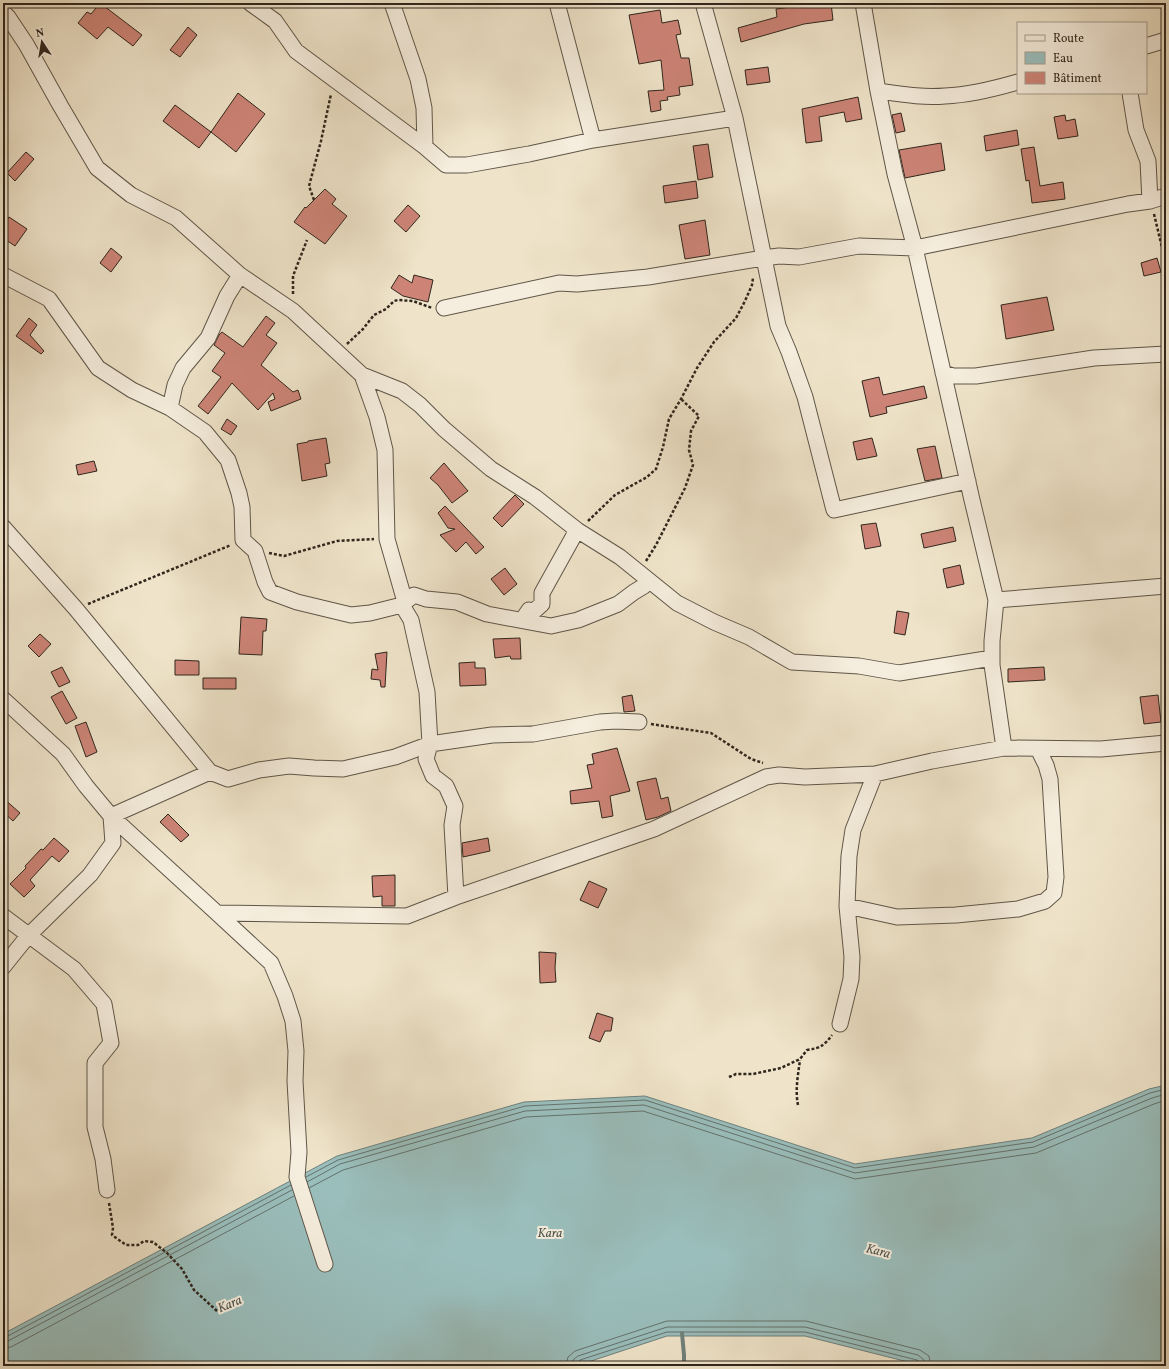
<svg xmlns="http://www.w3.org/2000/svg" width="1169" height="1369" viewBox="0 0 1169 1369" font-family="Vollkorn,serif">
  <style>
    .water { fill: #9abebc; stroke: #6f817c }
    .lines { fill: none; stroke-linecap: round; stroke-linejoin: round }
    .shore { stroke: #64726c; stroke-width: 1 }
    .stream { stroke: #6f817c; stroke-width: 4 }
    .building { fill: #cd8477; stroke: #2f261d }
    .minor-casing { stroke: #5f5648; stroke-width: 17 }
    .path { stroke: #2f261d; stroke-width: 2.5; stroke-dasharray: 3 2; stroke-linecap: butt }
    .minor { stroke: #f5eddd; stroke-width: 15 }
    .labels { text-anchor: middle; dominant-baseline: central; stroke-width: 4; stroke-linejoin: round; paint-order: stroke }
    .water-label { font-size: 13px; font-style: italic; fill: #4f544d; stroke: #f5eddd }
  </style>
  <rect width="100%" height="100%" fill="#efe4ca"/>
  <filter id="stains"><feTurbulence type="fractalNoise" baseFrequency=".005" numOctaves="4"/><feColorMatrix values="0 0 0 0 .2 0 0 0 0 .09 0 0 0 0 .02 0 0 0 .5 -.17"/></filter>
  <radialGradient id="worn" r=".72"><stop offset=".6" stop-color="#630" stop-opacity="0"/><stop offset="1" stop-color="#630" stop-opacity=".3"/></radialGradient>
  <path class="water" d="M1166 1085V1366H924L805 1336H667L576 1366H3V1334L337 1156 524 1102 645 1096 855 1164 1032 1138 1149 1089Z"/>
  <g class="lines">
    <path class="shore" d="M306 1177 338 1160 525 1106 645 1100 855 1168 1033 1142 1150 1093 1166 1089
      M307 1182 340 1164 525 1111 644 1105 855 1173 1034 1147 1152 1098 1166 1094
      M309 1188 343 1170 526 1117 643 1111 855 1179 1036 1153 1154 1104 1166 1100
      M3 1337H6L291 1185
      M3 1342 8 1341 292 1190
      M3 1348 11 1347 294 1196
      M566 1366 568 1357 575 1351 667 1321H806L920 1350 929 1356 931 1366
      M572 1366 573 1360 578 1356 667 1327H805L918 1355 924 1360 925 1366
      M577 1366 578 1363 580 1360 667 1332H805L917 1360 920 1362V1366"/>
    <path class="stream" d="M682 1333 684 1355V1366"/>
  </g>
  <path class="building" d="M100 3 142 35 133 46 108 27 97 39 78 23 87 12 91 14Z
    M821 3H831L833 20 804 24 741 42 738 28 777 17 776 9Z
    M660 10 662 23 678 20 681 34 676 35 681 58H689L693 85 679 87 680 95 667 97 668 100 660 101 661 110 651 112 648 91 664 90 661 60 639 64 629 15Z
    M188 27 197 35 180 57 170 50Z
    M768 67 770 82 747 85 745 70Z
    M238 93 265 114 236 152 211 132Z
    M858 97 862 119 846 122 844 112 819 117 822 141 806 143 802 109Z
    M175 105 211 132 199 148 163 121Z
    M901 113 905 131 896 133 892 115Z
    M1065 115 1066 121 1075 119 1078 136 1058 139 1054 117Z
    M1017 130 1019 145 986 151 984 136Z
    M941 143 945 170 905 178 899 150Z
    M708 144 713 177 698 180 693 146Z
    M1034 147 1040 186 1063 182 1065 199 1032 203 1029 180 1026 181 1021 149Z
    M26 152 34 159 15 181 7 173Z
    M696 181 698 198 665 203 663 186Z
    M325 189 336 199 332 204 347 216 325 244 294 222 305 207 306 208Z
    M408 205 420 216 406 232 394 221Z
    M9 217 27 229 15 246 3 238V225Z
    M705 220 710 255 685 259 679 225Z
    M111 248 122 257 111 272 100 263Z
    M1157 258 1161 272 1144 276 1141 263Z
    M399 275 412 283 414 275 433 280 428 302 403 296 391 288Z
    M1047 297 1054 330 1006 339 1001 305Z
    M266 316 275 323 266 335 277 343 261 365 293 392 298 390 301 399 271 411 268 402 275 399 273 393 258 410 232 383 208 414 198 406 221 377 212 371 225 353 214 345 219 335 222 332 243 347Z
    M29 318 37 325 30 335 44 351 41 354 16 336Z
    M879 377 883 395 924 386 927 398 886 407 887 413 870 417 862 381Z
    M227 419 237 426 231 435 221 429Z
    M326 438 330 463 325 464 327 476 302 481 297 444 308 442V441Z
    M872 438 877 456 857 460 853 442Z
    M935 446 942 478 925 481 917 449Z
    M94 461 97 471 78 475 76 465Z
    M444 463 468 491 452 503 438 485 430 478Z
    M515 495 524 504 502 527 493 518Z
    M445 506 484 547 476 554 466 542 456 552 440 535 455 529 448 528 438 513Z
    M876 523 881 546 865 549 861 525Z
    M953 527 956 541 924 548 921 534Z
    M960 565 964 584 947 588 943 569Z
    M505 568 517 584 504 595 491 579Z
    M897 611 909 613 905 635 894 633Z
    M241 617 267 619 266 631H263L262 655 239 654Z
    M40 634 51 644 39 657 28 646Z
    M520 638 521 659H511L510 656 495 658 493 639Z
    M387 652 385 687H381L380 680 371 679 372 669 378 670 375 654Z
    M175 660 199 661V675H175Z
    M475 662V668H485L486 685 460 686 459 663Z
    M62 667 70 682 59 687 51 672Z
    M1044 667 1045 680 1008 682V669Z
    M203 678H236V689H203Z
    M62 691 77 718 66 724 51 697Z
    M632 695 635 711 624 712 622 697Z
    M1158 695 1161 722 1144 724 1140 697Z
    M86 722 97 752 86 757 75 726Z
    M617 748 630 791 610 796 613 816 602 818 599 801 571 804 570 791 592 788 587 765 594 764 592 754Z
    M656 778 661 799 668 797 671 811 658 817 646 820 637 782Z
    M3 798 20 813 13 821 3 812Z
    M168 814 189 835 181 842 160 822Z
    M54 838 69 851 59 862 52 856 30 880 35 886 24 897 10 884 26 868 25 866 41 849 43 850Z
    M488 838 490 851 463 857 462 843Z
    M395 875V906H382V896L373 897 372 876Z
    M589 881 607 889 598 908 580 900Z
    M539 952 556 953 555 968 556 982 540 983Z
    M597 1013 613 1018 611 1031H605L600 1042 589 1038Z"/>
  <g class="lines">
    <g class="minor-casing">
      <path id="minor" d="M250 3 275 21 296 51 425 147 446 165H467L529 154 593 140 735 118
        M392 3 418 79 424 108 425 147
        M557 3 593 140
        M703 3 735 118 778 326 789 352 805 397 834 510 968 481
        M863 3 878 91 895 174 915 248 972 500 996 600 992 641V665L1004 748
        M3 12 8 17 26 44 60 105 97 168 131 195 176 218 240 275 293 311 362 375 377 417 385 450 387 539 405 602 402 605 411 620 427 692 430 744 426 759 433 776 446 786 455 806 452 825 456 897
        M1146 46 1166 40
        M878 91C900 94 923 98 945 96 970 95 994 89 1018 82
        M1130 93 1136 130 1148 161 1150 201
        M3 275 49 299 98 368 132 390 170 408 205 432 228 460 239 493 242 507 243 540 255 551 265 582 270 592 297 602 351 615 370 613 402 605
        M444 308 559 283 577 284 648 277 764 258 779 256 799 257 859 246 915 248 1128 204 1150 201 1166 196
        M943 373 953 376H976L1094 358 1166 354
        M362 375 402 391 420 405 444 429 491 469 535 497 577 530 620 557 677 603 714 622 749 637 792 662 859 666 899 673 992 658
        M170 408 175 385 183 368 208 338 227 296 240 275
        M3 527 76 609 210 772 228 779 259 770 289 766 314 768 343 769 395 757 430 744 492 735 533 734 600 722 616 721 639 722
        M996 600 1166 586
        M405 602 414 595 426 599 457 602 487 614 551 626 578 620 618 604 634 592 644 586 647 580
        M522 620 529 610 534 611 542 604V593L577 530
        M3 699 63 754 86 786 111 816 217 913 407 916 456 897 654 829 766 777 779 775 805 777 875 774 932 761 1004 748 1101 749 1166 743
        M111 816 210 772
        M847 906 897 917 956 915 1018 909 1045 901 1054 893 1056 877 1050 779 1046 765 1038 749
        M217 913 271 963 285 996 293 1021 296 1051 295 1081 299 1152 297 1177 325 1264
        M3 916 74 969 104 1004 111 1043 95 1063V1127L103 1159 107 1190
        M3 967 28 936 90 875 113 843 111 816
        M840 1024 851 979 852 957 847 906 849 856 853 830 875 774"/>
    </g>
    <path class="path" d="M314 200 309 186 321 141 331 94
      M1154 214 1166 264
      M293 294V276L307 240
      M347 344 363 329 374 315 386 309 394 301 398 300 413 301 432 308
      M588 521 615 495 647 477 656 469 663 447 669 419 681 399 697 368 714 342 736 318 745 301 752 285 753 278
      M269 553 284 556 337 541 374 539
      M646 561 656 545 685 488 693 465 689 450 691 431 699 416 681 399
      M88 604 231 545
      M651 724 711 733 751 759 763 763
      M729 1077 736 1074H753L781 1068 800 1059 807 1050C820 1048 824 1046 832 1035
      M798 1105C795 1090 798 1075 800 1060
      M109 1203 113 1228 112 1235 126 1245H138L144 1241 153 1242 167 1253 182 1269 194 1290 217 1311"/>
    <use href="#minor" class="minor"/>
  </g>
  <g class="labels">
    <g class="water-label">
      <text x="550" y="1234">Kara</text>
      <text transform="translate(878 1252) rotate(14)">Kara</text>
      <text transform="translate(230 1305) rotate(-23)">Kara</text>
    </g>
  </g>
  <rect width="1169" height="1369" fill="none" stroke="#efe4ca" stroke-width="16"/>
  <rect x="4" y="4" width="1161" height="1361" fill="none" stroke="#2f261d" stroke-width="2"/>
  <rect x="8" y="8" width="1153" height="1353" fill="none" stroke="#2f261d"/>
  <rect x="1017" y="22" width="130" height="72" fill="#f5eddd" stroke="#a69d90"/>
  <rect x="1025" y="35" width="20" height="6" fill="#f5eddd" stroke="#a69d90"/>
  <text x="1053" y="42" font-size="12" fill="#2f261d">Route</text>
  <rect x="1025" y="52" width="20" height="12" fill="#9abebc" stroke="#a69d90"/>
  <text x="1053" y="62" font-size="12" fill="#2f261d">Eau</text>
  <rect x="1025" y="72" width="20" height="12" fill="#cd8477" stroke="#a69d90"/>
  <text x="1053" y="82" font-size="12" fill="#2f261d">Bâtiment</text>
  <g transform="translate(42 42) rotate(348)" stroke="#f5eddd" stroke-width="3" paint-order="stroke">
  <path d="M0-3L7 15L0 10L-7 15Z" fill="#2f261d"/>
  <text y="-6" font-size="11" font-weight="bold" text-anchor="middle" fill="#2f261d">N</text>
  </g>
  <rect width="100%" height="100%" filter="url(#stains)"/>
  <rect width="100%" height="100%" fill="url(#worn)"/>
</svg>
